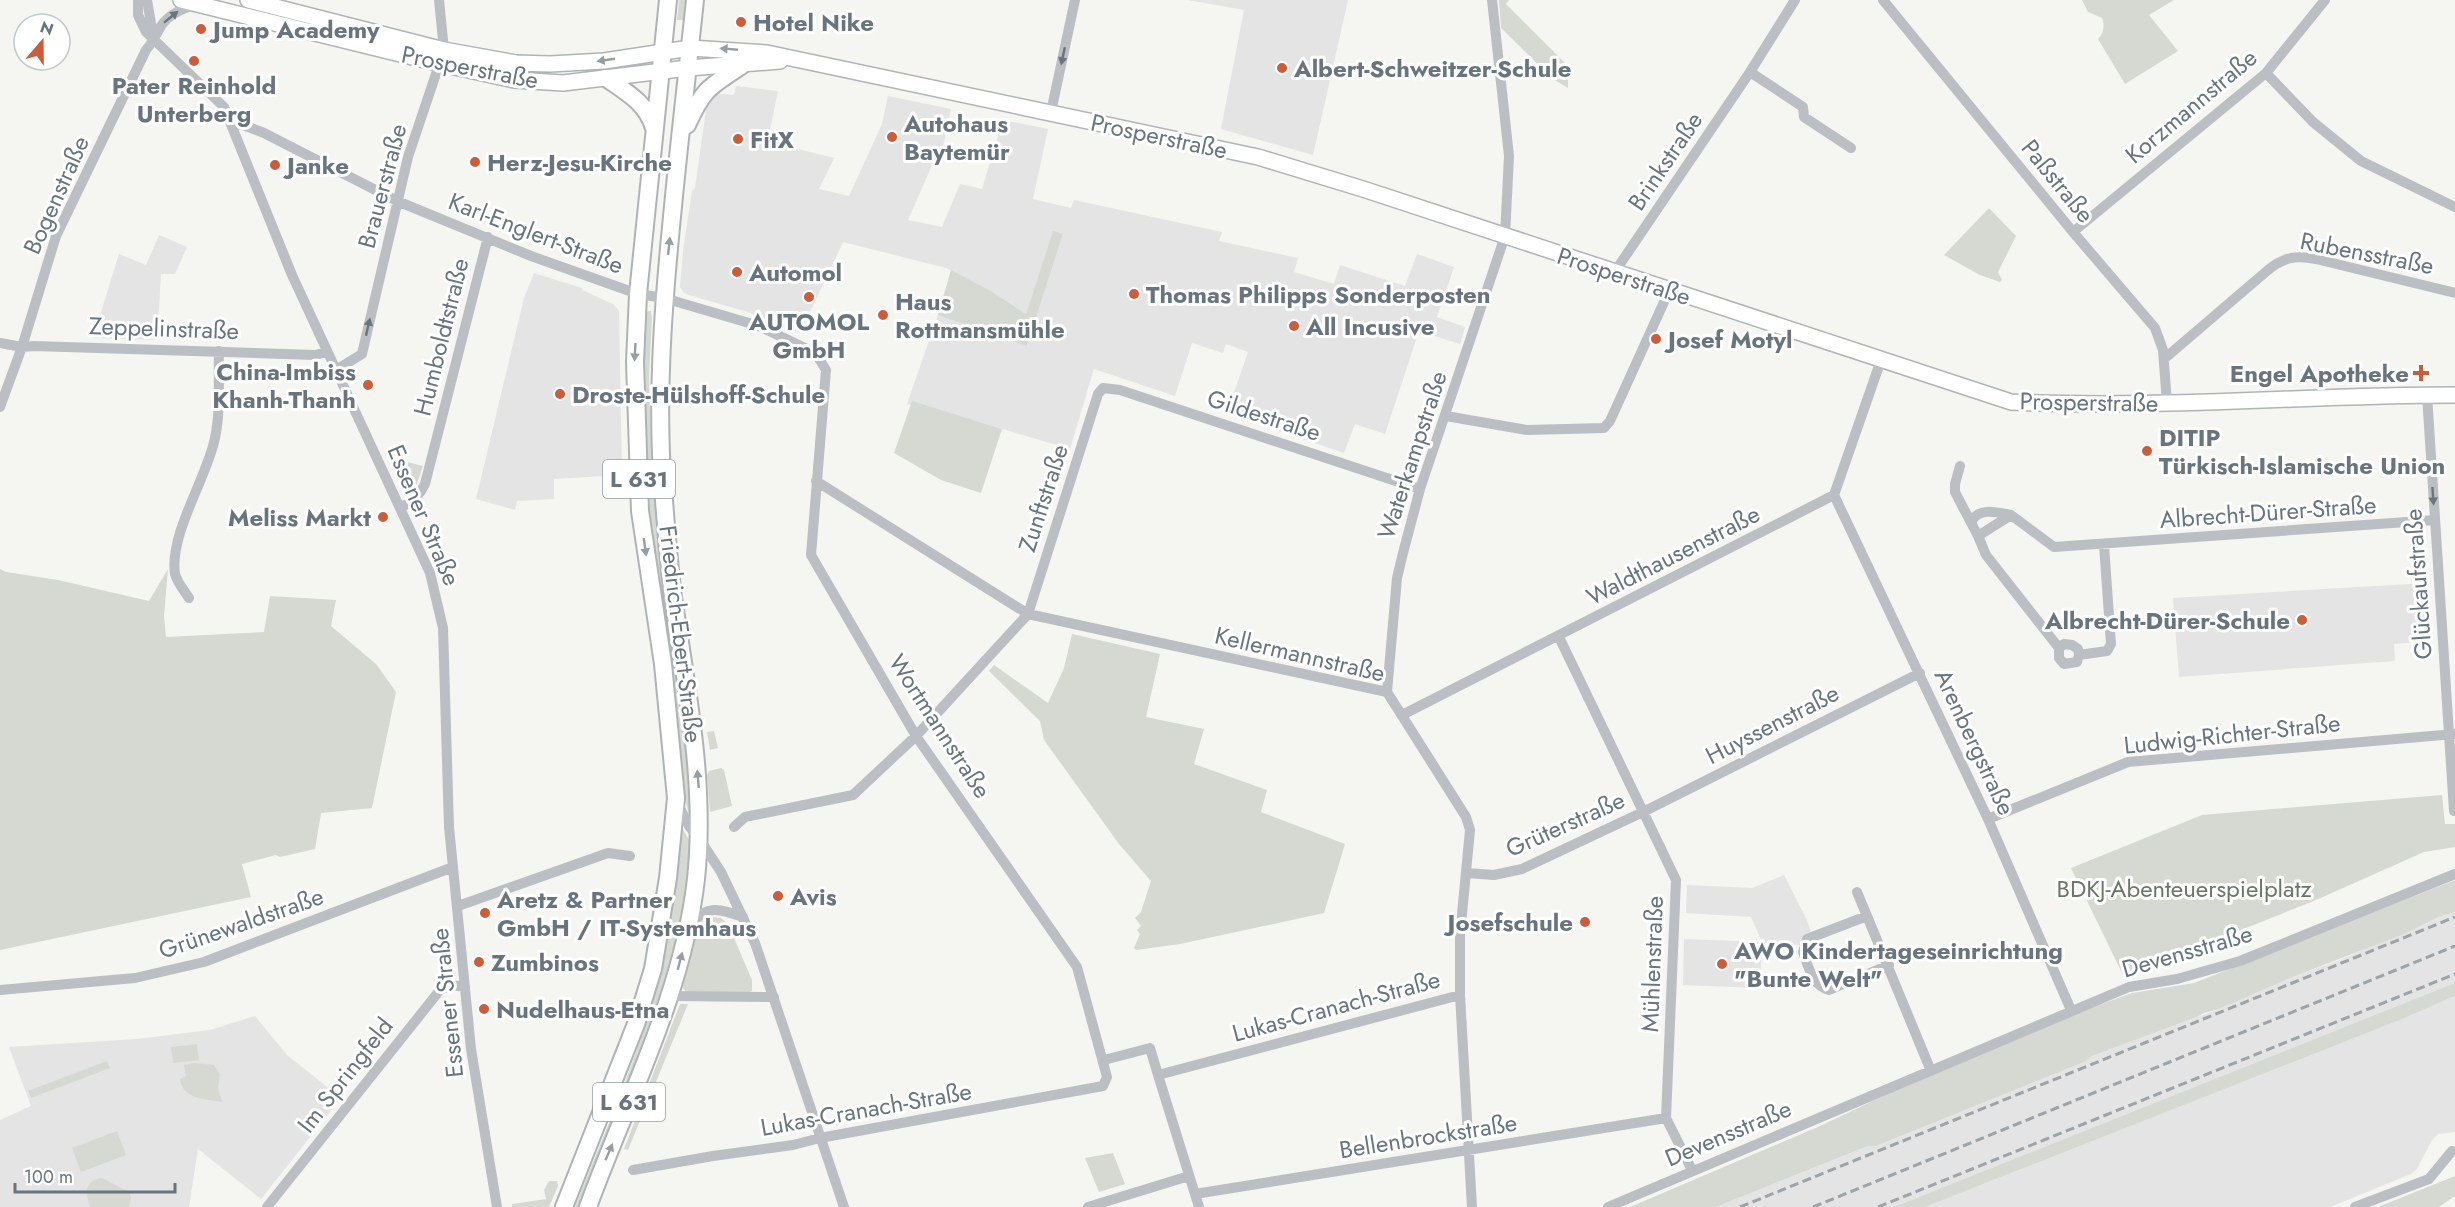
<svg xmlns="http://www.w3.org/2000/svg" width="2455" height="1207" viewBox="0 0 2455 1207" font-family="Jost,sans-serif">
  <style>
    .built { fill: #e3e4e3 }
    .green { fill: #d5d9d2 }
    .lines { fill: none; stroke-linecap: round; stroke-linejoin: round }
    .secondary-casing { stroke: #b0b4b8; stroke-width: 18 }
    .primary-casing { stroke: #afb3b6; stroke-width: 20 }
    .minor { stroke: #bbbec2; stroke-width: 10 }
    .secondary { stroke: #fff; stroke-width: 15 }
    .primary { stroke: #fff; stroke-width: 16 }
    .rail { stroke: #9da3a7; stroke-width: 3; stroke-dasharray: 9 4.5; stroke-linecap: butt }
    .oneway { fill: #68757f }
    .oneway2 { fill: #959ea5 }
    .poi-dot { fill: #cd5c3a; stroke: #fff; stroke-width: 2 }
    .labels { text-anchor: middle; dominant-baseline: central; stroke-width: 6; stroke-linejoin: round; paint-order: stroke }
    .shield { fill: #fff; stroke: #959ea5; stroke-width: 1.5 }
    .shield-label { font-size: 22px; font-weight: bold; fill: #68757f }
    .poi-label { font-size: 24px; font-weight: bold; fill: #68757f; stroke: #fff; text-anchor: start }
    .street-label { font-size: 24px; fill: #68757f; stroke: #fff }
    .park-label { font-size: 24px; fill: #697766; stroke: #fff }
  </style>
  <rect width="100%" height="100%" fill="#f5f5f2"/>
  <path class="built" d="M1188 0H1348L1313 155 1221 129 1244 10Z
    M736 86 778 91 770 130 789 133 786 146 834 158 819 189 849 196 882 124 888 96 951 109 941 156 933 163 908 220 942 227 960 184 982 189 1003 120 1048 129 1033 199 1071 208 1074 200 1222 232 1219 241 1298 258 1294 272 1334 284 1340 265 1405 286 1417 254 1454 267 1437 317 1465 327 1460 344 1419 331 1385 434 1355 424 1344 453 1227 413 1248 352 1226 344 1223 353 1192 343 1175 396 1094 369 1070 449 912 402 911 405 907 404 938 315 1027 346 1063 234 1053 232 1026 314 991 291 946 268 843 242 800 333 751 313 689 295 684 293 680 287 683 251 692 191 695 188 707 103 712 93 734 95Z
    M159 235 187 247 175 274H161L157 340 93 338 119 254 146 265Z
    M534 273 582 288V290L613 304 619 311 622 475 554 479V499L517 501 515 510 476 499 524 298Z
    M2427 583 2431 641 2394 644 2395 661 2179 677 2173 598Z
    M1784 875 1807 920 1811 933 1800 945 1762 943 1760 988 1683 985 1684 939 1762 942 1751 917 1686 913 1687 885 1752 888Z
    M2455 912V983L2086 1131 1894 1207H1716L1868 1146H1876L2084 1062 2092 1056 2219 1009 2295 976 2340 960 2438 917Z
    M2455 996V1132L2438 1134 2432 1140 2417 1169 2411 1174 2330 1207H1925L2400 1020Z
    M255 1016 287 1055 341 1098 261 1199 198 1149 189 1207H0V1120L31 1106 9 1047 137 1039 210 1030Z"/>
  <path class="green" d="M679 0H688L687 20H677Z
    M1499 0H1509L1506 4 1564 62 1568 70V88L1553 79 1501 28Z
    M2082 0H2174L2149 15 2178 51 2125 84 2098 39C2104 33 2105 25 2102 18L2088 12Z
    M1989 208 2016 236 1998 272 2002 280 2000 282 1980 275 1944 255Z
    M1053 231 1063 234 1027 346 938 315 951 270 991 291 1026 314Z
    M648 311H651L652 318 649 376 651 444 660 545 684 705 693 817 690 818 685 799 676 696 647 525 641 399 644 316Z
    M912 401 1002 429 981 493 941 480 894 453Z
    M395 459 423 466 416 486 410 488Z
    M0 569 6 572 58 580 149 601 168 569 164 616 166 637 264 632 270 596 336 600 331 626 376 664 396 692 372 808 321 813 315 849 280 857 276 855 242 864 251 897 0 950Z
    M1072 634 1160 654 1146 717 1204 729 1194 764 1267 790 1261 812 1345 844 1324 913 1180 944 1136 950 1134 948 1140 934 1137 930 1141 926 1135 918 1141 912 1151 881 1119 844 1044 740 1040 721 989 671 994 665 1048 703 1064 668Z
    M714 731 718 748 710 750 707 732Z
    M721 768 724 770 732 806 710 812 707 775 709 771Z
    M2442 795 2445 824H2455V847L2424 852 2316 900 2124 977 2071 868 2202 815Z
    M681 826 692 845 687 900 663 996 581 1207H575C602 1138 634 1069 653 997 668 942 673 883 681 826Z
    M2455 880V912L2438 917 2404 934 2295 976 2219 1009 2204 1013 2197 1017 2092 1056 2084 1062 1876 1146H1868L1716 1207H1630L1820 1126 1934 1072 2061 1019 2132 993 2194 983Z
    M706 916 721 918 728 924 752 980V991L747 993H687L680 985 697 923Z
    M2455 983V996L2400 1020 1925 1207H1894Z
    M680 1004H688L628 1150 624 1149Z
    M197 1044 199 1060 173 1063 171 1047Z
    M107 1061 110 1068 31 1098 28 1091Z
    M193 1063 214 1065 220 1074 218 1088 222 1102C206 1099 183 1100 180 1079L186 1076 184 1065Z
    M117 1131 126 1155 81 1172 72 1148Z
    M1113 1153 1125 1184 1099 1192 1085 1158Z
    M2455 1176V1196L2439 1207H2378Z
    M102 1178 129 1192 131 1197 129 1207H90C86 1193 83 1181 102 1178Z
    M549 1181H557L558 1186 549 1207H512V1204L546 1199 544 1190Z"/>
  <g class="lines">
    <g class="secondary-casing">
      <path id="secondary" d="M181 0 441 64 514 80 563 83 688 68 780 61
        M248 0 444 50 516 63 550 64 604 61 690 48 767 53 1258 157 1363 189 2011 402C2159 409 2307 395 2455 395"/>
    </g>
    <g class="primary-casing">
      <path id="primary" d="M606 78C626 92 647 103 654 128
        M687 125C703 89 709 87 741 66
        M564 1207 636 1024 653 969 668 878 676 798 663 664 640 511 635 362 638 294 668 0
        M588 1207C627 1100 683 994 696 879 706 783 687 692 673 597 668 557 665 515 662 474 657 392 663 309 671 227 678 152 687 76 695 0"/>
    </g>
    <path class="minor" d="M138 0V15L146 32 224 107 292 275 430 573 443 628 449 827 471 1049 497 1207
      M147 0 154 41
      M1883 0 2073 232 2155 328 2163 350 2167 403
      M1750 72 1803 107 1804 117 1851 148
      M2266 73 2313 122 2361 161 2455 207
      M1051 112 1075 0
      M232 124 243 125 264 133 397 201 531 256 638 294 664 298 759 326 805 348 818 357 826 370 811 555 916 736 1077 967 1107 1077 1103 1086 820 1138 793 1145 713 1156 633 1170
      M2073 232 2266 73 2325 0
      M1614 273 1750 72 1795 0
      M0 343 22 347 34 346 315 355 327 352
      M2164 359 2268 270C2284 257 2296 255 2316 259L2455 293
      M336 370 362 354 408 157 444 50 439 0
      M2427 395 2454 811
      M0 407 22 347 56 236 146 50C153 42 156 35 161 26 170 13 184 8 198 4
      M1446 416 1527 430 1604 428 1610 421 1669 291
      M1960 466 1955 484V492L1978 536
      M816 481 1028 614 1387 692 1466 817 1470 830 1460 935V995L1472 1207
      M1834 495 1988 819 2071 1010
      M401 507C413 502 420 495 425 484L488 237
      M1971 522C1979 507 1996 512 2011 515
      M189 598C185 592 177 582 175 574 169 534 207 478 215 438 221 410 218 379 219 351
      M1559 637 1676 880 1666 1118 1692 1170
      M2059 648 2064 644 2072 645 2078 649 2079 655 2077 662 2064 664 2059 658V648L1986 555 1978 536 2011 515 2054 547 2435 520
      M2079 655 2107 651 2111 644 2104 545
      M1387 692 1397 578 1403 553 1420 489 1505 236 1509 156 1492 0
      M1402 715 1834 495 1881 360
      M677 802 689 826 699 838 721 872 755 943 844 1207
      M1988 819 2128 762 2455 734
      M734 827 745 817 853 795 916 736 1028 614 1098 394 1103 388 1120 390 1420 489
      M1467 873 1494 875 1522 869 1643 812 1920 673
      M1857 892 1867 916
      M458 906 608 853 630 856
      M690 924C708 904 720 909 743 917
      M1889 965 1829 990C1812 985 1809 968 1803 952L1807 939 1867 916 1931 1071
      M0 990 135 978 204 962 453 867
      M670 996 774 997
      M1104 1060 1150 1048 1158 1075 1460 995
      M1158 1075 1199 1207
      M1195 1194 1666 1118
      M267 1207 440 990 452 985 465 987
      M1088 1207 1189 1176
      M1608 1207 2129 987 2177 979 2240 961 2455 874
      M2355 1207 2429 1179 2452 1151"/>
    <use href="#secondary" class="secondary"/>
    <use href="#primary" class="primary"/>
    <path class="rail" d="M1740 1207 2455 917
      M1813 1207 2455 946
      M1878 1207 2455 974"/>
  </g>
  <defs><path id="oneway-solid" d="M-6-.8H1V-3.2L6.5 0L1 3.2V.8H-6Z" transform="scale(1.5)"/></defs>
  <g class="oneway">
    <use href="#oneway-solid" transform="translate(171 17) rotate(-39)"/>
    <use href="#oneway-solid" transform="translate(1063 56) rotate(102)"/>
    <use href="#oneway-solid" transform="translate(368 327) rotate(-77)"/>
    <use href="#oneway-solid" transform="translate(2433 496) rotate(86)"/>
  </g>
  <g class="oneway2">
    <use href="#oneway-solid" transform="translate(729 49) rotate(-175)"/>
    <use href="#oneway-solid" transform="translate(606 60) rotate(172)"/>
    <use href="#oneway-solid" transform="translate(669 246) rotate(-84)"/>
    <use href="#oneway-solid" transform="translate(635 352) rotate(93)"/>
    <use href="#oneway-solid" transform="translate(645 547) rotate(82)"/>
    <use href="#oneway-solid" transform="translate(698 779) rotate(-95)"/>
    <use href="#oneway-solid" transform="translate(680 961) rotate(-75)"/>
    <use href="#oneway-solid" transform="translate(609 1152) rotate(-67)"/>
  </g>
  <g class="poi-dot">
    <circle cx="741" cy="22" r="6"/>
    <circle cx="201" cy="29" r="6"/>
    <circle cx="194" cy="61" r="6"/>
    <circle cx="1282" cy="68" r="6"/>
    <circle cx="892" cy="137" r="6"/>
    <circle cx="738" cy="139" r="6"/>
    <circle cx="475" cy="162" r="6"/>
    <circle cx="275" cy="165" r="6"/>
    <circle cx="737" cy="272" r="6"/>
    <circle cx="1134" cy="294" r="6"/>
    <circle cx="809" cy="297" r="6"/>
    <circle cx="883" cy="315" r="6"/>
    <circle cx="1294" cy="326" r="6"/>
    <circle cx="1656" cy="339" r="6"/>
    <path d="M2418 364h6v6h6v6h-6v6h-6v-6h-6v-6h6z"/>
    <circle cx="368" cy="385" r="6"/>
    <circle cx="560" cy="394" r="6"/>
    <circle cx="2147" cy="451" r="6"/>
    <circle cx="383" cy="517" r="6"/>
    <circle cx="2302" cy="620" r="6"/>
    <circle cx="778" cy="896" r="6"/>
    <circle cx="485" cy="913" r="6"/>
    <circle cx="1585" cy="922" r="6"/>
    <circle cx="479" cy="962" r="6"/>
    <circle cx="1722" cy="964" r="6"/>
    <circle cx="484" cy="1009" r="6"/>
  </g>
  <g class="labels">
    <g class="shield">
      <rect x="603" y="460" width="72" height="38" rx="4.5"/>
      <rect x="593" y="1083" width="72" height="38" rx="4.5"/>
    </g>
    <g class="shield-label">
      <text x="639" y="479">L 631</text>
      <text x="629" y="1102">L 631</text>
    </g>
    <g class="poi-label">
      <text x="753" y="22">Hotel Nike</text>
      <text x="213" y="29">Jump Academy</text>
      <text x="1294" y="68">Albert-Schweitzer-Schule</text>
      <text x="194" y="85" text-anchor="middle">Pater Reinhold<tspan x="194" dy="28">Unterberg</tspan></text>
      <text x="904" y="123">Autohaus<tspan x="904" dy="28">Baytemür</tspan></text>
      <text x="750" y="139">FitX</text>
      <text x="487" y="162">Herz-Jesu-Kirche</text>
      <text x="287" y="165">Janke</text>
      <text x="749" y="272">Automol</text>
      <text x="1146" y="294">Thomas Philipps Sonderposten</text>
      <text x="895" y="301">Haus<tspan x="895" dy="28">Rottmansmühle</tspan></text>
      <text x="809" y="321" text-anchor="middle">AUTOMOL<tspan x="809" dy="28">GmbH</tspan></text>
      <text x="1306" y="326">All Incusive</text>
      <text x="1668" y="339">Josef Motyl</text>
      <text x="356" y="371" text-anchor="end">China-Imbiss<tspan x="356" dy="28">Khanh-Thanh</tspan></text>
      <text x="2409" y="373" text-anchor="end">Engel Apotheke</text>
      <text x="572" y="394">Droste-Hülshoff-Schule</text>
      <text x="2159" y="437">DITIP<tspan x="2159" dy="28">Türkisch-Islamische Union</tspan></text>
      <text x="371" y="517" text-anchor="end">Meliss Markt</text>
      <text x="2290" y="620" text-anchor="end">Albrecht-Dürer-Schule</text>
      <text x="790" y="896">Avis</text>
      <text x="497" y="899">Aretz &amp; Partner<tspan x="497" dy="28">GmbH / IT-Systemhaus</tspan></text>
      <text x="1573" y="922" text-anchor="end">Josefschule</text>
      <text x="1734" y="950">AWO Kindertageseinrichtung<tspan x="1734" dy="28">"Bunte Welt"</tspan></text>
      <text x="491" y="962">Zumbinos</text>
      <text x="496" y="1009">Nudelhaus-Etna</text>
    </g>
    <g class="street-label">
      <text transform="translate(470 67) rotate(11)">Prosperstraße</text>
      <text transform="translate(2191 106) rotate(-40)">Korzmannstraße</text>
      <text transform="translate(1159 136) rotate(12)">Prosperstraße</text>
      <text transform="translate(1665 161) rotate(-56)">Brinkstraße</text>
      <text transform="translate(2058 181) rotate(51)">Paßstraße</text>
      <text transform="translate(382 186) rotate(-75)">Brauerstraße</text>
      <text transform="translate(56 195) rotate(-66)">Bogenstraße</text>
      <text transform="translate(536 233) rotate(21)">Karl-Englert-Straße</text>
      <text transform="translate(2367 253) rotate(11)">Rubensstraße</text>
      <text transform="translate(1624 276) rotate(18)">Prosperstraße</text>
      <text transform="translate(164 328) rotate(2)">Zeppelinstraße</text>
      <text transform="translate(441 337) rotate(-76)">Humboldtstraße</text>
      <text transform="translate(2089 402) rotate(1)">Prosperstraße</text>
      <text transform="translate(1264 415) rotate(18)">Gildestraße</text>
      <text transform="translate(1412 455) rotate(-72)">Waterkampstraße</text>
      <text transform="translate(1043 498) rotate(-72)">Zunftstraße</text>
      <text transform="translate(2268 512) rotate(-4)">Albrecht-Dürer-Straße</text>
      <text transform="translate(424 515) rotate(67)">Essener Straße</text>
      <text transform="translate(1673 555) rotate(-27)">Waldthausenstraße</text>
      <text transform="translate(2418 584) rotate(-94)">Glückaufstraße</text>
      <text transform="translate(681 634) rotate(83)">Friedrich-Ebert-Straße</text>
      <text transform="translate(1300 654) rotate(13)">Kellermannstraße</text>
      <text transform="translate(1772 724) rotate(-27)">Huyssenstraße</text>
      <text transform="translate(940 726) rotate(57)">Wortmannstraße</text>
      <text transform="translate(2232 734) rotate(-6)">Ludwig-Richter-Straße</text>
      <text transform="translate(1975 742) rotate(65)">Arenbergstraße</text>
      <text transform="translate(1565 824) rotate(-24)">Grüterstraße</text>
      <text transform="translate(241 923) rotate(-19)">Grünewaldstraße</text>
      <text transform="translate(2187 951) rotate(-16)">Devensstraße</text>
      <text transform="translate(1652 964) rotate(-88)">Mühlenstraße</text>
      <text transform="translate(447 1003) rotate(-96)">Essener Straße</text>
      <text transform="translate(1336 1006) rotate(-15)">Lukas-Cranach-Straße</text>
      <text transform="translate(345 1075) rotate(-52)">Im Springfeld</text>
      <text transform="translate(866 1109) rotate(-10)">Lukas-Cranach-Straße</text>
      <text transform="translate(1728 1133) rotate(-23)">Devensstraße</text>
      <text transform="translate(1428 1136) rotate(-9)">Bellenbrockstraße</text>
    </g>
    <g class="park-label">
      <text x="2184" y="888">BDKJ-Abenteuerspielplatz</text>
    </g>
  </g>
  <g transform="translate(42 42) rotate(20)"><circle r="28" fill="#ffffff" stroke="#c3c8cc" stroke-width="1.5"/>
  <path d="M0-4.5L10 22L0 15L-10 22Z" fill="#cd5c3a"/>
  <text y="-9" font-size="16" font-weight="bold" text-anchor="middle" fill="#68757f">N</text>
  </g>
  <path d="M15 1183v9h160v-9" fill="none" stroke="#68757f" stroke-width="3"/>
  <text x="24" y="1183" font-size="18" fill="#68757f" stroke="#ffffff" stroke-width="4.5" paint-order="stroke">100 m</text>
</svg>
